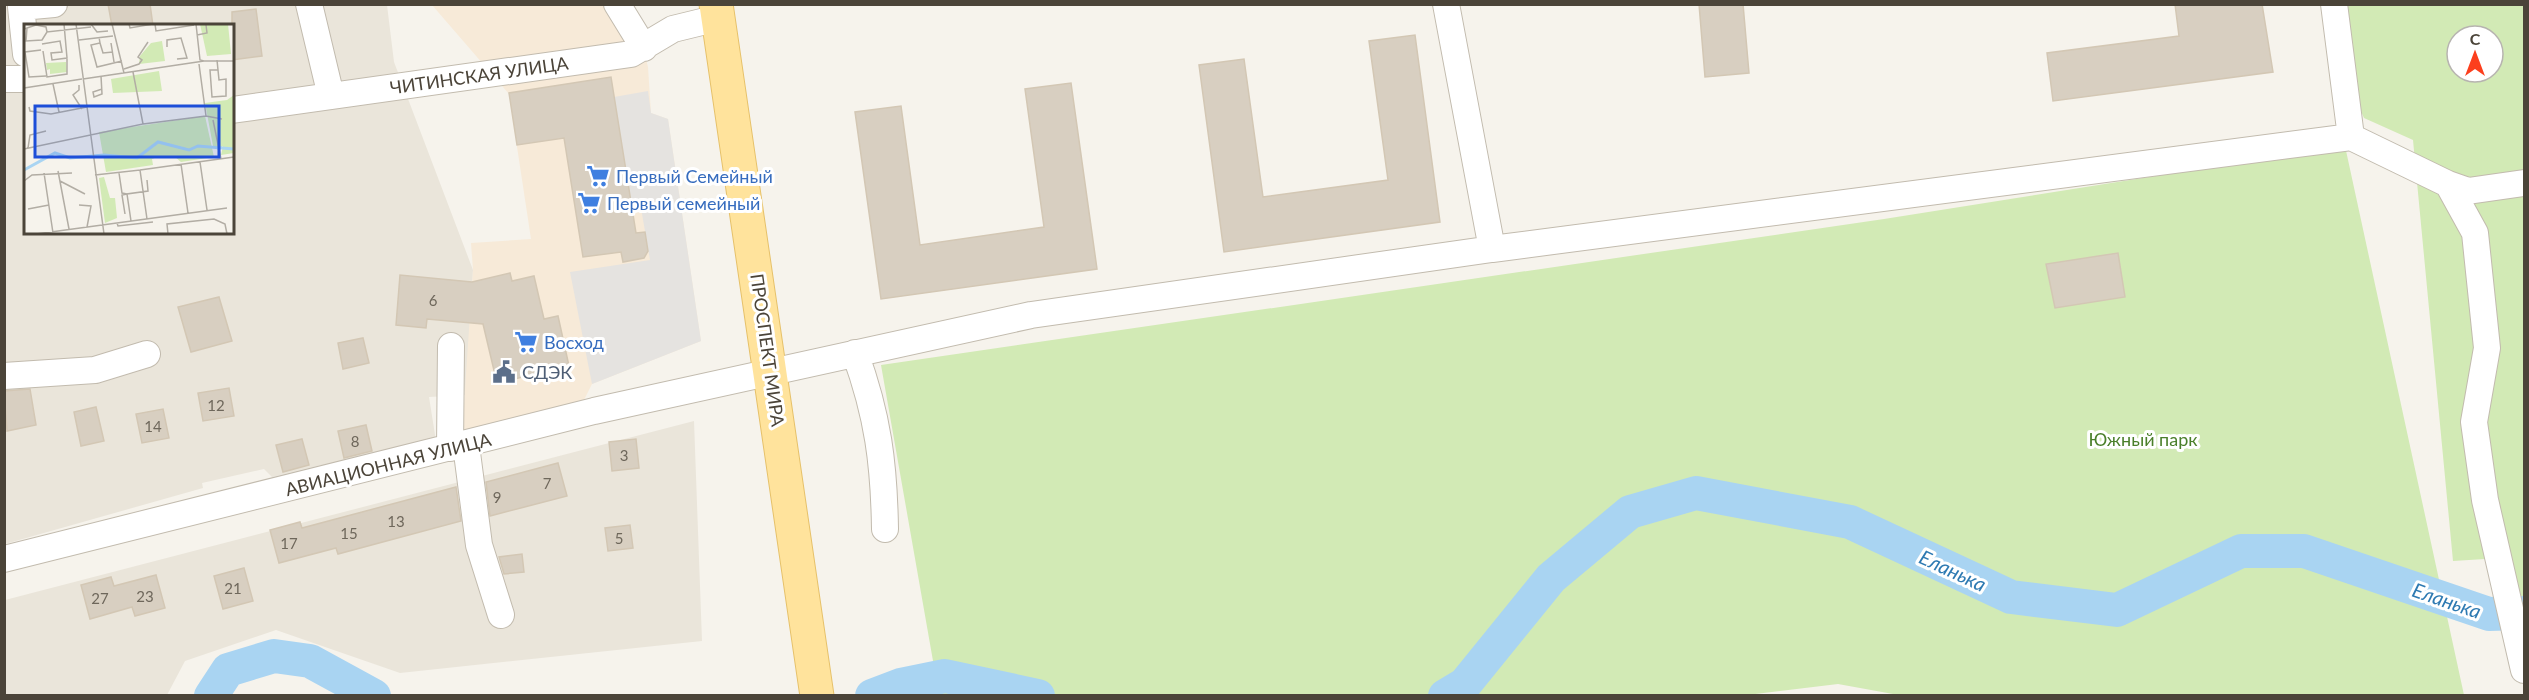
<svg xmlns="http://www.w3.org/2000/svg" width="2529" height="700" viewBox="0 0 2529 700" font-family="Lato,sans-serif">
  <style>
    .residential { fill: #eae5da; fill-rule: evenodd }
    .commercial { fill: #f7ead8 }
    .green { fill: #d2eab5; fill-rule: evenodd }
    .parking { fill: #e5e3e0 }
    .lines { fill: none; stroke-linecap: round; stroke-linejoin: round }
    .river { stroke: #a9d4f2; stroke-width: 34 }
    .building { fill: #d8cfc1; stroke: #d3c7b4; stroke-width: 1.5 }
    .minor-casing { stroke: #c2bbae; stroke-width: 28 }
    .major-casing { stroke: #e6c16a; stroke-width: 35 }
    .minor { stroke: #fff; stroke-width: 26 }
    .major { stroke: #ffe39c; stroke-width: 33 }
    .labels { text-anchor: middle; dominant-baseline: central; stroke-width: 6; stroke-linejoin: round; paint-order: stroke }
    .number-label { font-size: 15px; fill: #6e675b }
    .street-label { font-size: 18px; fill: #4b4439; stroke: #fff }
    .shop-label { font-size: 18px; fill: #366cbe; stroke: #fff; text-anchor: start }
    .service-label { font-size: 18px; fill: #4e5e75; stroke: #fff; text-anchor: start }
    .park-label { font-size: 18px; fill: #4a7f2a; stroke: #fff }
    .water-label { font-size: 20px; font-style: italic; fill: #2e7ab2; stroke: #fff }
    .inset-river { fill: none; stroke: #a9d4f2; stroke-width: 3 }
    .inset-road { fill: none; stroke: #b2ada4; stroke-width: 1.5 }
    .view { fill: #1d4ed8; fill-opacity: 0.15; stroke: #1d4ed8; stroke-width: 3 }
    .inset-edge { fill: none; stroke: #4b4439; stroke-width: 3 }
  </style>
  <rect width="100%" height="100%" fill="#f6f3ec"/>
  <path class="residential" d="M5 5H387L394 62 473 270 466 395 429 397 436 441 322 468 321 465 272 477 264 469 202 483 203 488 5 544ZM26 26H232V232H26Z
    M694 421 702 641 400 673 276 630 185 661 167 695 5 696V600Z"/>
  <path class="commercial" d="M432 5H628L637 24 648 67 651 113 668 119 701 341 592 384 581 406 462 434 473 270 471 243 531 239 509 94Z"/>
  <path class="green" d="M2343 5H2524L2523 611 2501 558 2453 561 2413 140 2364 118 2360 109ZM2457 36H2493V72H2457Z
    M2345 146 2464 695 1904 696 1838 684 1739 696 939 695 881 365 1884 219Z"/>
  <path class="parking" d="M648 91 651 113 668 119 701 341 592 384 570 272 650 260 641 208 632 206 614 97Z"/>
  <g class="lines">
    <path class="river" d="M211 696 228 670 274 656 310 661 374 696
      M872 696 901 685 945 676 1038 696
      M1445 696 1465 684 1551 578 1630 512 1696 493 1850 522 2011 597 2117 610 2241 551H2304L2489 614 2524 613"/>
  </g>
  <path class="building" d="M108 4H150L153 26H112Z
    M1699 4H1743L1749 73 1705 77Z
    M2175 4H2262L2273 72 2053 101 2047 53 2179 36Z
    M256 9 262 56 232 60V12Z
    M1415 35 1440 222 1224 252 1199 65 1244 59 1263 197 1388 180 1369 41Z
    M611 77 636 233 645 232 648 251 644 258 623 262 621 252 583 257 564 138 517 145 509 93Z
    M1071 83 1097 269 881 299 855 112 901 106 920 245 1044 227 1025 89Z
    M2118 253 2125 297 2055 308 2046 264Z
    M510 273 512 281 534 276 544 319 558 316 569 366 497 383 483 324 427 319 426 328 396 325 400 275 472 282Z
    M219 297 232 341 191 352 178 307Z
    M363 338 369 363 343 369 338 343Z
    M229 388 234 416 203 421 198 393Z
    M30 389 36 425 7 431 4 391Z
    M96 407 104 441 81 446 74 412Z
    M163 409 169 438 142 443 136 414Z
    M366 425 372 451 344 458 338 431Z
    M302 439 309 465 283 472 276 445Z
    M636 439 639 468 612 471 609 442Z
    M558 463 567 496 490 516 486 482Z
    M456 487 461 521 338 554 336 548 279 563 270 530 300 522 302 528Z
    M630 525 633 548 608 551 605 528Z
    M522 554 524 572 504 574 499 557Z
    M244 568 253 601 223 609 214 576Z
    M156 575 165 608 135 616 132 607 90 619 81 585 111 577 114 586Z"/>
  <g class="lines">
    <g class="minor-casing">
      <path id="minor" d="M309 4 331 96
        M617 4 644 48
        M2334 4 2351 137
        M26 54 21 7 54 4
        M4 79H26
        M232 110 631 54 673 29 718 18
        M2448 184 2475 233 2487 348 2474 422 2485 500 2524 670
        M1492 249 2351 137 2448 184 2468 191 2524 183
        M855 353C878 416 884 464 885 529
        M4 376 95 370 147 354
        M466 445 479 545 501 615
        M450 448 451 346
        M4 559 594 411 1031 315 1492 249 1446 4"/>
    </g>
    <g class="major-casing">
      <path id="major" d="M716 4 817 696"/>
    </g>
    <use href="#minor" class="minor"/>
    <use href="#major" class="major"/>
  </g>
  <defs>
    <g id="supermarket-bare" transform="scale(1.8)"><path d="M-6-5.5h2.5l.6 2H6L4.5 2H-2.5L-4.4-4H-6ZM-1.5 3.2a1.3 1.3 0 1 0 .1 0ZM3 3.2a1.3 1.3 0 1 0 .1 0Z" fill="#3f7fe0" stroke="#fff" stroke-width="2.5" paint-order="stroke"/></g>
    <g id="civic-bare" transform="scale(1.8)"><path d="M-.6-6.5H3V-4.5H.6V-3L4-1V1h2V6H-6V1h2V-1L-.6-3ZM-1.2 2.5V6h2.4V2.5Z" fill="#5c6f8a" stroke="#fff" stroke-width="2.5" paint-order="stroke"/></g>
  </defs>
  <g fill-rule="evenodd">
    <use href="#supermarket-bare" x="598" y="176"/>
    <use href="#supermarket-bare" x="589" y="203"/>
    <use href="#supermarket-bare" x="526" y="342"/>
    <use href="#civic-bare" x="504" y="372"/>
  </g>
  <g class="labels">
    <g class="number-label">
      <text x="433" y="300">6</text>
      <text x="216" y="405">12</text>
      <text x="153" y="426">14</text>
      <text x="355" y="441">8</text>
      <text x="624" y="455">3</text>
      <text x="547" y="483">7</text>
      <text x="497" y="497">9</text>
      <text x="396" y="521">13</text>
      <text x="349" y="533">15</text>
      <text x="619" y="538">5</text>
      <text x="289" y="543">17</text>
      <text x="233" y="588">21</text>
      <text x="145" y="596">23</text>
      <text x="100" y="598">27</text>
    </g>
    <g class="street-label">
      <text transform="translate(479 75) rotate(-8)">ЧИТИНСКАЯ УЛИЦА</text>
      <text transform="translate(768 350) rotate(82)">ПРОСПЕКТ МИРА</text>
      <text transform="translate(388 464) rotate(-14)">АВИАЦИОННАЯ УЛИЦА</text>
    </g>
    <g class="shop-label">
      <text x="616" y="176">Первый Семейный</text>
      <text x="607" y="203">Первый семейный</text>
      <text x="544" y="342">Восход</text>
    </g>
    <g class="service-label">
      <text x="522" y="372">СДЭК</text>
    </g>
    <g class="park-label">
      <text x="2143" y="439">Южный парк</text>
    </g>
    <g class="water-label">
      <text transform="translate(1953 570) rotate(25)">Еланька</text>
      <text transform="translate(2447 600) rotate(19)">Еланька</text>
    </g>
  </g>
  <g transform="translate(24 24)">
    <rect width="210" height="210" fill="#f6f3ec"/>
    <path d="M176 0H204L207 30 183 32ZM138 17 141 37 115 40 116 32 127 19ZM42 38 43 48 26 50V45L23 46 22 39ZM135 47 138 67 89 69 87 55ZM210 71V129L197 131 199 122 194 126 189 122 181 79 203 76ZM181 92 190 133 157 138 150 132H136L128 135 129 141 82 148 75 108ZM80 153 86 174H91L93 194 81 199 75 154Z" fill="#d2eab5"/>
    <path class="inset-river" d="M0 146 31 129 46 134 80 131 113 134 134 118 165 126 174 122 210 125"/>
    <path class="inset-road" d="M52 0 80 210M67 0 73 8 84 7M88 0 100 49M105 0 106 4 129 0M131 0 132 7 170 1M172 0 176 36 180 37M3 4 2 17 18 16 23 8M0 5 12 1 22 3 23 8 67 3M173 11 183 9 182 1M75 13 76 19 67 21 73 43 98 37M55 16 89 12M76 19 79 29 89 28M87 19 90 38M18 20 36 17 38 28 27 29 28 36 43 34 40 0M143 23V16L157 14 163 34 153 35M17 26 1 28 5 53 22 52M19 27 23 53 43 50V34M193 36 194 46H186L188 73 202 72V55L195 56 194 46M175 40 182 92M100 45 115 40 118 36 114 33 124 18M77 52 78 70 70 73 69 68 78 65M59 55 180 37H210M29 60 35 88M55 61V66L49 71 58 85M0 64 58 55M5 83 6 87 27 90 63 83M189 96 197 135M119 100 182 92 198 95M4 124 6 111 22 107M0 125 119 100 109 48M176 138 183 186M157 140 164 189M116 146 210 133M34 147 45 205M20 149 29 209M95 149 98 169 103 170 98 171 101 190M71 151 116 146 123 195M0 157 8 151 48 149M36 157 61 170M55 181 67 182 63 203M4 185 25 181M107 197 103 170 124 167 123 156M93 199 94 202 129 198M12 210 203 184M144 210 143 200 190 195 201 200 203 210"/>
    <path class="view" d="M11 82H195V133H11Z"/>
    <rect width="210" height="210" class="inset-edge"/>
  </g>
  <rect width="2529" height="700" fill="none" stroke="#4b4439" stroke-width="12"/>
  <g transform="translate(2475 54)"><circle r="28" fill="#ffffff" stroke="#b7b4b0" stroke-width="1.5"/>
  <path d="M0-4.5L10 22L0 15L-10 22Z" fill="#fc3f1d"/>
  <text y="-9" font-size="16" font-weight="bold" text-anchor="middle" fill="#4b4439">С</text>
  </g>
</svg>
